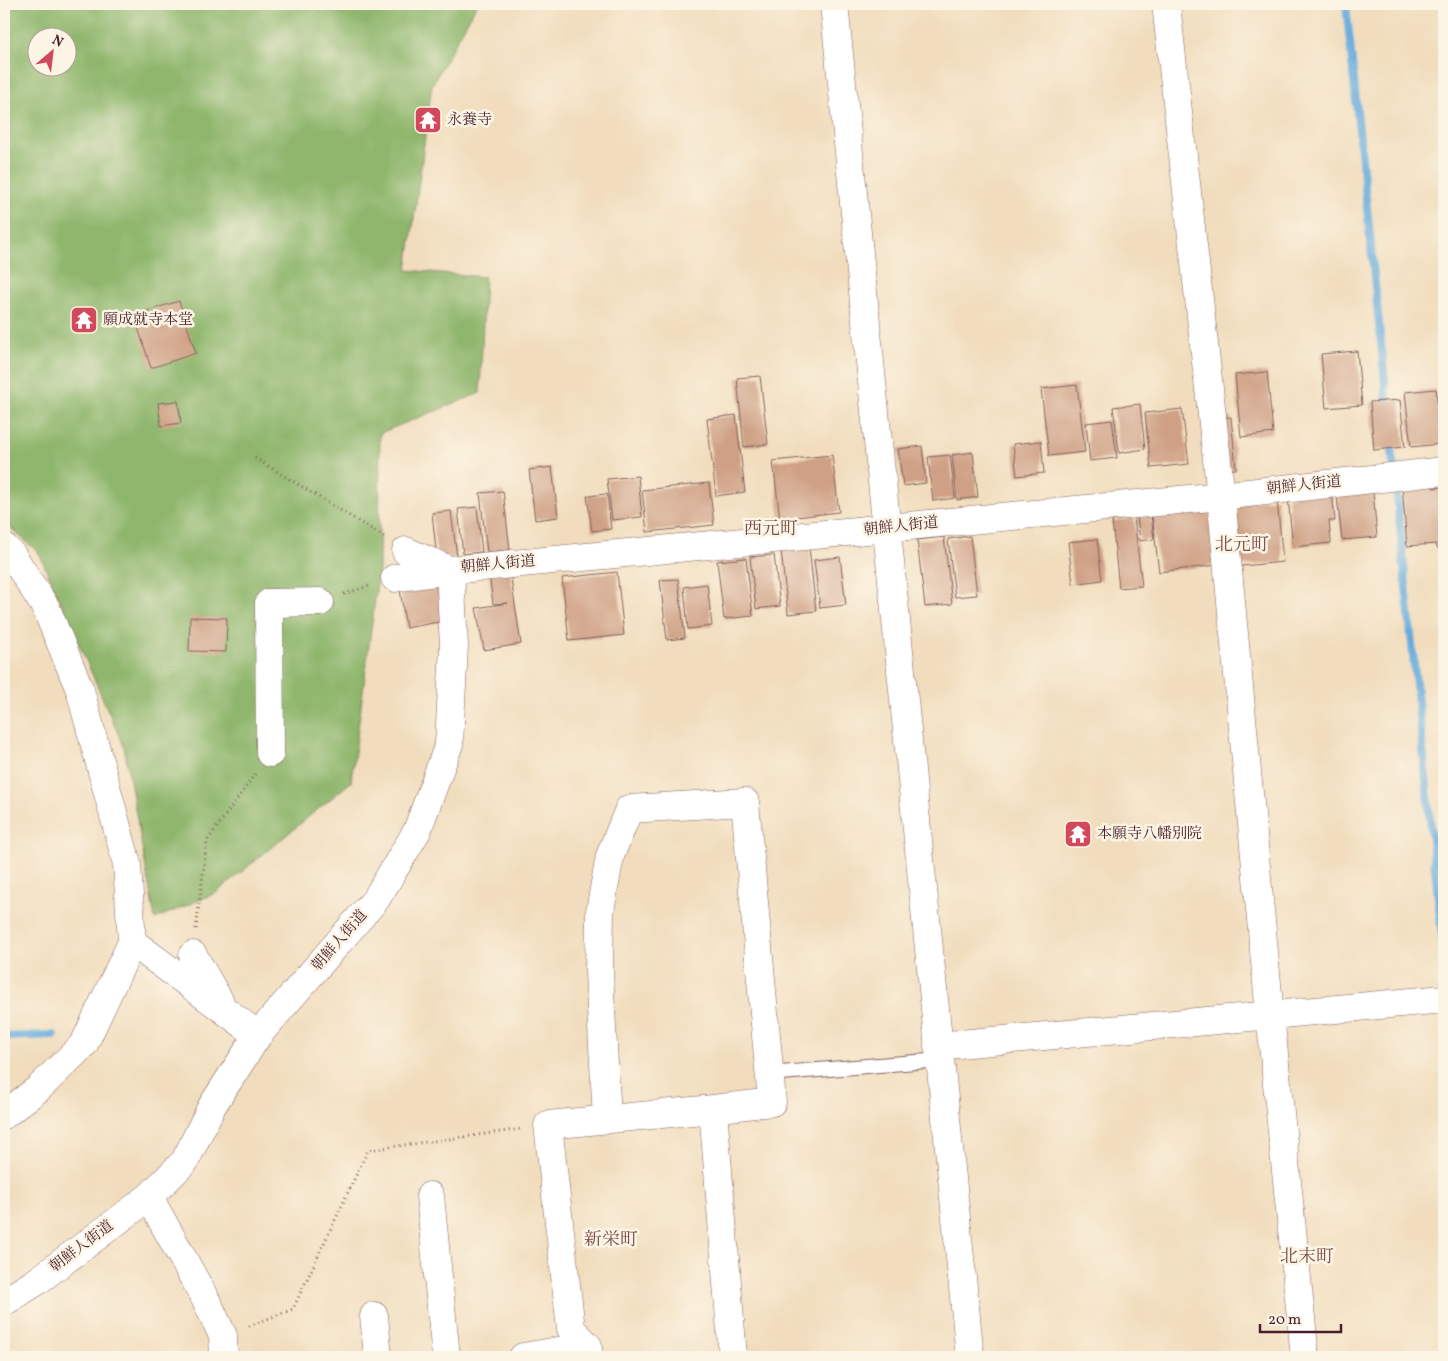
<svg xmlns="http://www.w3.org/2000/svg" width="1448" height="1361" viewBox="0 0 1448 1361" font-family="Vollkorn,'Noto Serif JP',serif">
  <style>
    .forest { fill: #8eb66c; stroke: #6c6a4c; fill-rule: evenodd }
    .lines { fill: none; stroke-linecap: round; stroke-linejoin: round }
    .stream { stroke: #68acdd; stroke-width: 8 }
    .building { fill: #cfa085 }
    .service-casing { stroke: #84625e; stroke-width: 16 }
    .minor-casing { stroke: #84625e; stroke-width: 29 }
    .tertiary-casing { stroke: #84625e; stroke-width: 29 }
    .path { stroke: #84625e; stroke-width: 3; stroke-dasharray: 1 4; stroke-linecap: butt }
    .service { stroke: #fff; stroke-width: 14 }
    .minor { stroke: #fff; stroke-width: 28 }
    .tertiary { stroke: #fff; stroke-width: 28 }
    .labels { text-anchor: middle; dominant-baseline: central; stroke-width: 5; stroke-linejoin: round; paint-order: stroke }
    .poi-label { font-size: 15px; fill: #4a1f2b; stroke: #fcf5e5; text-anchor: start }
    .street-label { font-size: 15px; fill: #4a1f2b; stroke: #fcf5e5 }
    .quarter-label { font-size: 18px; fill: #794c4a; stroke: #fcf5e5 }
  </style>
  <rect width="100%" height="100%" fill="#fcf5e5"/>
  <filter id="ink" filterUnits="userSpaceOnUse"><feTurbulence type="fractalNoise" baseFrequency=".02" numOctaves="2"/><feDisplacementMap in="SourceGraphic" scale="10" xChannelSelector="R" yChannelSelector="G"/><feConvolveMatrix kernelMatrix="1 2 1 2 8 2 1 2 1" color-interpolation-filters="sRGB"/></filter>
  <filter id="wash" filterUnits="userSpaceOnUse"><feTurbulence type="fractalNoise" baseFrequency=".0096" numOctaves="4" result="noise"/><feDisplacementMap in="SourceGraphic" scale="20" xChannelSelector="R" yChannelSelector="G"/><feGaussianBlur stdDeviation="1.12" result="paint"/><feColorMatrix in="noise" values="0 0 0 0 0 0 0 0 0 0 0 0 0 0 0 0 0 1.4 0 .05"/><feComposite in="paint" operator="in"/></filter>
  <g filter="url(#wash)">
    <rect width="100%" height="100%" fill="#f1ddbd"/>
    <path class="forest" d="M4 4H477L432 85 407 270 485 277 480 393 380 433 379 569 351 782 216 893 155 919 124 747 39 553 4 522ZM38 38H68V68H38Z"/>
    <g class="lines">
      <path class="stream" d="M1346 4 1388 411
        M1391 440 1444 955
        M4 1037 54 1035"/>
    </g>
    <g id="blocks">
      <path class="building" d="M179 301 196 353 151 368 134 315Z
        M1357 351 1362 405 1326 408 1321 354Z
        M1439 357H1444V397H1443Z
        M1267 372 1273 433 1241 437 1235 375Z
        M760 376 768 444 744 447 737 378Z
        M1077 385 1085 452 1049 456 1041 389Z
        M1436 389 1441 444 1411 447 1405 392Z
        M1400 400 1405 447 1374 450 1370 402Z
        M178 401 181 423 161 426 158 403Z
        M1140 404 1145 449 1119 453 1113 407Z
        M1182 409 1189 464 1151 468 1145 413Z
        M736 415 745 492 716 496 707 419Z
        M1231 417 1236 469 1214 471 1208 419Z
        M1112 420 1117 458 1090 461 1086 423Z
        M1041 441 1044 473 1017 476 1013 444Z
        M922 446 926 483 903 486 898 449Z
        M973 452 978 497 957 500 952 455Z
        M832 455 839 512 780 519 773 461Z
        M950 455 955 498 933 501 928 457Z
        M552 467 558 517 535 520 529 470Z
        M638 476 642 517 612 520 607 479Z
        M1331 481 1335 521H1329L1331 543 1293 547 1288 498Z
        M1432 482 1433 488 1444 487V548H1437L1436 544 1407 546 1402 485Z
        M709 483 714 525 647 532 642 490Z
        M503 491 510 550 487 552 480 493Z
        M1373 492 1377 537 1342 540 1337 496Z
        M607 494 611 529 592 531 587 496Z
        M1277 499 1283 562 1232 567 1225 504Z
        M477 507 482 552 463 554 458 509Z
        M1211 507 1217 565 1159 572 1152 514Z
        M451 511 457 557 437 559 432 513Z
        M1151 515 1154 539 1140 541 1137 517Z
        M1134 518 1142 586 1119 588 1112 521Z
        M970 536 977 595 955 597 948 539Z
        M944 537 952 604 925 607 917 540Z
        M1097 539 1102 580 1073 584 1068 542Z
        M809 547 816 611 788 614 781 550Z
        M774 555 780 606 756 609 750 557Z
        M840 557 846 605 820 608 814 560Z
        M746 558 753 616 724 619 717 561Z
        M510 572 521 644 484 650 476 608 508 603 493 604 489 574Z
        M617 572 624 635 569 641 562 578Z
        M437 578 444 621 406 628 399 583Z
        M678 579 685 638 667 640 660 580Z
        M707 584 712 626 688 629 684 587Z
        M190 617 227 618 226 652 189 651Z"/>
    </g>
  </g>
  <g filter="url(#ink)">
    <use href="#blocks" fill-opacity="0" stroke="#84625e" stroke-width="1"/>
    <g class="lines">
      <g class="service-casing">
        <path id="service" d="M769 1074 940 1060"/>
      </g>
      <g class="minor-casing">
        <path id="minor" d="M1166 4 1221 496 1270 1015 1305 1357
          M4 547 12 555 46 608 80 690 127 864 132 942 84 1044 38 1089 4 1115
          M406 551 450 570
          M395 578 450 570 1221 496 1444 471
          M270 753 269 603 320 602
          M132 942 258 1035
          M193 955 220 1002
          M938 1046 1444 999
          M607 1119 599 972 600 911 610 856 629 809 745 802 772 1102 713 1109
          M430 1196 446 1357
          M149 1197 207 1302 223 1336 224 1357
          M4 1302 36 1282 149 1197 185 1161 212 1106 258 1035 376 899 417 831 449 744 454 646 450 570
          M374 1316 378 1357
          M523 1357 588 1346
          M589 1357 588 1346 571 1329 548 1125 713 1109 733 1357"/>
      </g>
      <g class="tertiary-casing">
        <path id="tertiary" d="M834 4 970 1357"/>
      </g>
      <path class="path" d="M255 458 384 537
        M344 594 369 586
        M196 929 207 841 255 774
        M249 1326 293 1309 368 1150 522 1129"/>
      <use href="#service" class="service"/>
      <use href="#minor" class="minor"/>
      <use href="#tertiary" class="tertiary"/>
    </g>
  </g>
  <defs>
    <g id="temple-square" transform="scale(1.4375)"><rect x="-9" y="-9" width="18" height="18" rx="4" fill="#d1495b" stroke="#fcf5e5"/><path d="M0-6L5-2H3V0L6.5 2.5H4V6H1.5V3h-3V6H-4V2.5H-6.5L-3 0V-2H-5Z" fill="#fff"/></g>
  </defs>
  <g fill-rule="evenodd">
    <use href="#temple-square" x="428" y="120"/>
    <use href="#temple-square" x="84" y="320"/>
    <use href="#temple-square" x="1078" y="834"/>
  </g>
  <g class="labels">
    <g class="poi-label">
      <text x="447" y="120">永養寺</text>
      <text x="103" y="320">願成就寺本堂</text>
      <text x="1097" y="834">本願寺八幡別院</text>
    </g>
    <g class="street-label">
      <text transform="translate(1304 486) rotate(-6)">朝鮮人街道</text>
      <text transform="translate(901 527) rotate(-6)">朝鮮人街道</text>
      <text transform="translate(498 565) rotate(-5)">朝鮮人街道</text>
      <text transform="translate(340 941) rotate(-49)">朝鮮人街道</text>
      <text transform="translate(82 1247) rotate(-37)">朝鮮人街道</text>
    </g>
    <g class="quarter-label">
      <text x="771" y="529">西元町</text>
      <text x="1242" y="545">北元町</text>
      <text x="611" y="1240">新栄町</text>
      <text x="1307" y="1257">北末町</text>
    </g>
  </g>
  <rect width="1448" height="1361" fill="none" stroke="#fcf5e5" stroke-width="20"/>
  <g transform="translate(52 52) rotate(28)"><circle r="24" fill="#fcf5e5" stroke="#b59f9b"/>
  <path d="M0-4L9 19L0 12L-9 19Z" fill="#d1495b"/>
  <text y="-8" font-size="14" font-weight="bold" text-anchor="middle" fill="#4a1f2b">N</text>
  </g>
  <path d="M1260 1324v8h81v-8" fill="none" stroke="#4a1f2b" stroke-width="2.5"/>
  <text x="1268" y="1324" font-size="15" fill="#4a1f2b" stroke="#fcf5e5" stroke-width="4" paint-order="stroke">20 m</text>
</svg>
